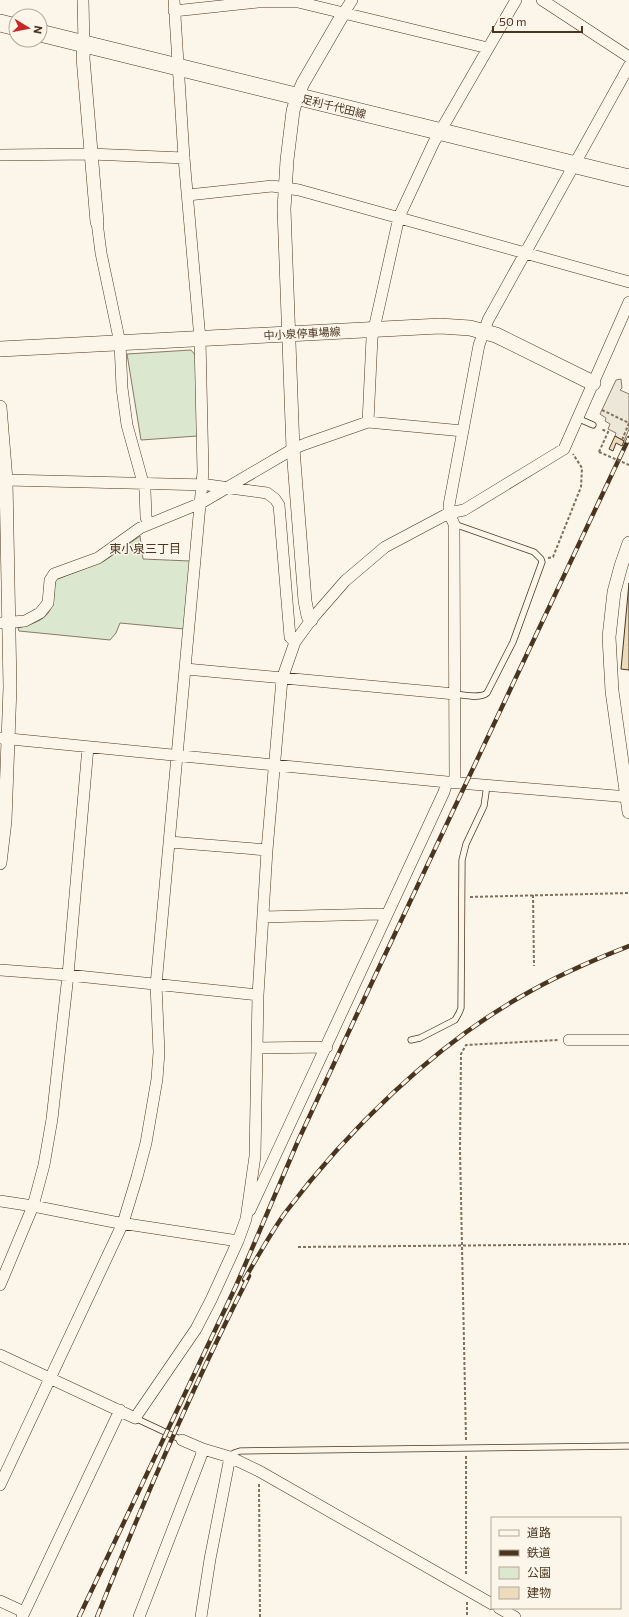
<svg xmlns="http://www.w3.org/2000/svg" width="629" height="1617" viewBox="0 0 629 1617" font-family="Commissioner,'Noto Sans JP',sans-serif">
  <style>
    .green { fill: #dce7d0; stroke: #887966 }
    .parking { fill: #ede7d9; stroke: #887966 }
    .building { fill: #ecdcbc; stroke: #4a3520 }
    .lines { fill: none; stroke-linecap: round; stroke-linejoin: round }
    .service-casing { stroke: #4a3520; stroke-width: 7 }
    .minor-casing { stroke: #4a3520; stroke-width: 12 }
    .tertiary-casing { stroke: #4a3520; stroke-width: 14 }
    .secondary-casing { stroke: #4a3520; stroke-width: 16 }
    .primary-casing { stroke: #4a3520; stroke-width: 18 }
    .path { stroke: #7f6f5c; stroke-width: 2; stroke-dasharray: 3 2; stroke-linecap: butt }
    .service { stroke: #fbf6e9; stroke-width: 5.5 }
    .minor { stroke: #fbf6e9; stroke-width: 11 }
    .tertiary { stroke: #fbf6e9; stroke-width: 13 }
    .secondary { stroke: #fbf6e9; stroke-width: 15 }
    .primary { stroke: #fbf6e9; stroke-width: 17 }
    .rail-casing { stroke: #4a3520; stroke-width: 4.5 }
    .rail { stroke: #fbf6e9; stroke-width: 3; stroke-dasharray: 9; stroke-linecap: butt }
    .path-bridge { stroke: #7f6f5c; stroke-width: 2; stroke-dasharray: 3 2; stroke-linecap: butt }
    .labels { text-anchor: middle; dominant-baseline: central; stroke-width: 3; stroke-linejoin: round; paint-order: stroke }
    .street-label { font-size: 11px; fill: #4a3520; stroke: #fbf6e9 }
    .neighbourhood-label { font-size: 12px; fill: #4a3520; stroke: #fbf6e9 }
  </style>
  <rect width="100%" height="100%" fill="#fbf6e9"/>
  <path class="green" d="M191 350 196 356 197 436 141 440 127 354Z
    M140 536 143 559 190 561 184 629 120 623 116 633 110 640 19 631 18 628C51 619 53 613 55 580L104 561Z"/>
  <path class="parking" d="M621 379 622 388 620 390 629 394V429L624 441 615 436 616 433 608 429 610 424 605 421 606 418 600 414 616 380Z"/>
  <path class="building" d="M615 436 624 441 622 446 616 443 613 451 609 449Z
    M629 583V670L621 669Z"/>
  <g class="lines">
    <g class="service-casing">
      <path id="service" d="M577 418 593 425
        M454 524 534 552 541 559 542 562 513 642 487 693C480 699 464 695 455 694
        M411 1040 420 1038 455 1020 459 1013 461 1008 462 860 466 844 484 806 487 785
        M135 1418 182 1440
        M230 1457 234 1453 240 1451 629 1446"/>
    </g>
    <g class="minor-casing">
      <path id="minor" d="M83 0 84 44
        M542 0 629 57
        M174 11 258 2H298L488 48
        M343 14 352 0
        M0 155 91 154 184 158
        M188 195 272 186 299 190 629 282
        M97 222 101 253 120 343 122 388 127 425 145 490 146 517 148 524
        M368 422 372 338 399 217 434 142 516 0
        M6 480 208 485 267 493 275 499 279 505 290 637 295 642
        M0 623 25 621 40 613 48 603 50 580 54 574 98 558 140 528 201 503 293 449 305 444 368 422 463 431
        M186 669 455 694
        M0 738 447 782 629 797
        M455 782 454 524 449 513V505L479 345 488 320 629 66
        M170 842 267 850
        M263 917 380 914 386 916
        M0 970 68 975 258 995
        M569 1040H629
        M257 1048 327 1047
        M0 1201 33 1206 114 1222 238 1241
        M250 1210 444 792 447 782
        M0 1285 33 1206 44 1165 52 1119 68 975 88 747
        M0 1355 135 1418 196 1329 211 1300 238 1241 246 1219 255 1156 258 995 267 850 282 679 295 642 311 620 345 581 385 547 449 513 464 510 564 449 629 302
        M182 1440 203 1449 230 1457 259 1471 492 1604
        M0 1485 123 1223 137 1177 146 1143 157 1079 159 1052 156 985 203 472 200 339 184 158 174 0
        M0 1601 24 1612
        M499 1608 515 1617
        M22 1617 120 1410
        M139 1617 201 1456 203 1449
        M201 1617 210 1559 230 1457"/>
    </g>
    <g class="tertiary-casing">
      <path id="tertiary" d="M84 44 83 58 97 222
        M0 407 6 480 10 687 5 821 0 863
        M629 543 621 566 614 592 609 637 612 691 629 812
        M311 620 308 616 305 601 293 449 284 209 287 160 293 111 297 97 303 83 343 14"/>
    </g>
    <g class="secondary-casing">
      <path id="secondary" d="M0 349 440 326 470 328 496 335 593 383"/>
    </g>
    <g class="primary-casing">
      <path id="primary" d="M0 23 16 27
        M40 33 629 178"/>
    </g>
    <path class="path" d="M602 410 629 423 622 440
      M599 452 608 432 601 429
      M548 558 553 557 581 487 582 468 573 454
      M533 895 534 966
      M470 897 629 893
      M298 1247 629 1244
      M466 1440 460 1150 461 1054 466 1045 559 1040
      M466 1456V1576
      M259 1484 260 1617
      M467 1602V1617"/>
    <use href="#service" class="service"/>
    <use href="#minor" class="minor"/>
    <use href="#tertiary" class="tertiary"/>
    <use href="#secondary" class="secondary"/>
    <use href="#primary" class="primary"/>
    <g class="rail-casing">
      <path id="rail" d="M244 1280C257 1258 270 1234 285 1213 347 1131 432 1047 522 996 556 976 593 960 629 946
        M79 1617 236 1286 298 1141 358 1012 629 438
        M97 1617C143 1502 193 1386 249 1276"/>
    </g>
    <use href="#rail" class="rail"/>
    <path class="path-bridge" d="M599 452 629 465"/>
  </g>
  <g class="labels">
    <g class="street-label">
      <text transform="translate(334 106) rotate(14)">足利千代田線</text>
      <text transform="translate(302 333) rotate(-3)">中小泉停車場線</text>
    </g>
    <g class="neighbourhood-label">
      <text x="145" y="548">東小泉三丁目</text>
    </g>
  </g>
  <rect x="491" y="1517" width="130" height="92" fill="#fbf6e9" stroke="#b4a999"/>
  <rect x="499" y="1530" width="20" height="6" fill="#fbf6e9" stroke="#b4a999"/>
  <text x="527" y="1537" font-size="12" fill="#4a3520">道路</text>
  <rect x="499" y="1550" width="20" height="6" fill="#4a3520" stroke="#b4a999"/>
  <text x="527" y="1557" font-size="12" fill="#4a3520">鉄道</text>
  <rect x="499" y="1567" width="20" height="12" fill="#dce7d0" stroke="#b4a999"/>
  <text x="527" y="1577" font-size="12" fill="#4a3520">公園</text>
  <rect x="499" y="1587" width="20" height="12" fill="#ecdcbc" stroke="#b4a999"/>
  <text x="527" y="1597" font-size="12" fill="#4a3520">建物</text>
  <g transform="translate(28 28) rotate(100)"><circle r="19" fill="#fbf6e9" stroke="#b4a999"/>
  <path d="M0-3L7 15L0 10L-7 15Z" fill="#c62828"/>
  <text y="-6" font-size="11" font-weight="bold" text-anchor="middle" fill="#4a3520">N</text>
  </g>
  <path d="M493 26v6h89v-6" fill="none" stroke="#4a3520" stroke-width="2"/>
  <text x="499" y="26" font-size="12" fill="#4a3520" stroke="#fbf6e9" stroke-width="3" paint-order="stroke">50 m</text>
</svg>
